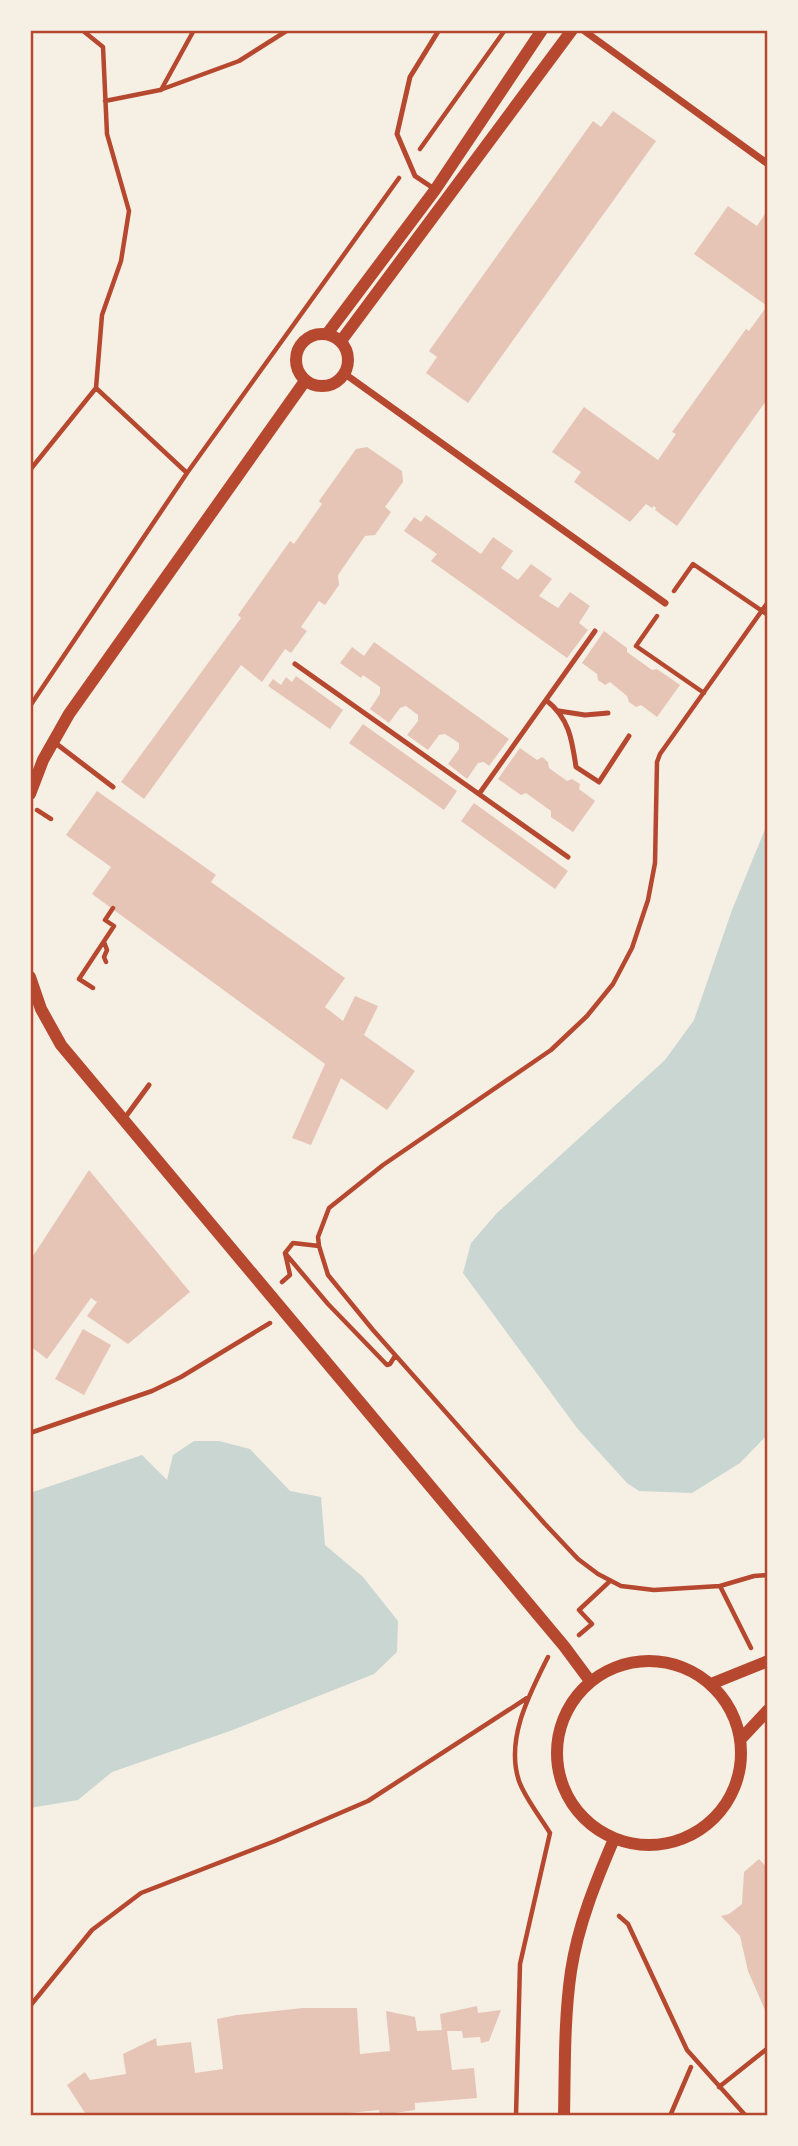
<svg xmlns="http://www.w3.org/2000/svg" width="798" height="2146" viewBox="0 0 798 2146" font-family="Mulish,sans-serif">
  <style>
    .water { fill: #c9d6d2 }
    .building { fill: #e6c5b7 }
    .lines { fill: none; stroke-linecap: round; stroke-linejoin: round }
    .path { stroke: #b5482f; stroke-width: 4.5 }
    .service { stroke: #b5482f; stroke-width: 5 }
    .minor { stroke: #b5482f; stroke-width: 7 }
    .tertiary { stroke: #b5482f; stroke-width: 12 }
    .neatline { fill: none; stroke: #b5482f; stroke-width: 2.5 }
  </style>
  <rect width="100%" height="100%" fill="#f6efe4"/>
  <path class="water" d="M768 822V1434L740 1463 692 1493 639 1491 627 1483 577 1428 463 1273 471 1243 497 1213 665 1060 694 1020 732 910Z
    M194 1441H219L250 1449 290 1491 321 1497 325 1545 363 1577 398 1621 397 1652 374 1674 230 1731 112 1772 78 1800 30 1808V1493L142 1455 167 1480 173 1455Z"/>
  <path class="building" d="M613 111 656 141 468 403 426 373 437 357 429 351 593 121 601 127Z
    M728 206 757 226 765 214 768 217V398L677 526 655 510 656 508 654 506 652 508 646 504 630 522 574 482 581 472 552 452 584 407 658 460 676 434 672 432 746 329 749 331 767 306 694 254Z
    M367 447 402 471 403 482 385 507 391 512 375 535 365 536 338 575 339 585 325 605 319 601 301 627 307 631 291 653 285 649 262 682 241 665 144 799 121 782 241 618 238 615 290 541 294 544 322 504 319 501 356 449Z
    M426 515 481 554 493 537 513 551 501 568 518 580 531 564 552 579 539 596 558 608 570 592 590 606 579 623 588 630 567 658 431 561 437 554 404 531 414 517 421 522Z
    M604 631 627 648V652L652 670 657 669 680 685 657 717 641 705 636 707 629 702 627 696 610 682 605 685 598 680 597 674 582 663Z
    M374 642 509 739 489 766 484 762 478 763 467 779 448 764 459 749V743L445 734 439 735 428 750 407 735 418 721V715L406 706 400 708 389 723 370 709 380 694V687L363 675 361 678 340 663 352 647 364 656Z
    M296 676 343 710 330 729 268 686 273 679 281 685 286 677 292 682Z
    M363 724 457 791 444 810 349 743Z
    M520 748 537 760 542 757 548 762 549 768 567 781 572 779 580 784 579 789 595 801 573 832 551 817V811L526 793 521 795 498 779Z
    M97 791 216 875 211 882 345 978 325 1007 343 1021 355 996 378 1006 364 1035 415 1071 387 1110 341 1078 311 1145 292 1138 325 1064 92 894 111 867 66 835Z
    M474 803 568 871 555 889 461 821Z
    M89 1170 190 1292 128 1344 87 1316 97 1302 91 1298 47 1359 30 1346V1254L33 1256Z
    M83 1329 111 1345 84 1395 55 1379Z
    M759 1859 768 1869V2017L748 1971 740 1936 721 1916 729 1914 742 1904 744 1872Z
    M477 2006 478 2013 501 2010 489 2041 481 2043 480 2037 463 2038 462 2031H447L452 2070 474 2068 477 2098 415 2103V2110L388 2114V2116H380L379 2110 319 2116H87L67 2085 85 2072 90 2080 126 2074 123 2054 156 2038 157 2046 191 2042 195 2073 223 2069 217 2019 237 2015 303 2008H357L360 2054 390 2051 386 2011 415 2017 417 2031 442 2030 440 2014Z"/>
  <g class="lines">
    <path class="path" d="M161 90 194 30
      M105 101 160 90 239 61 288 30
      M420 149 505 30
      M96 388 187 473
      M30 470 96 388 102 315 121 261 129 211 107 134 103 47 82 30
      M674 591 693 564 768 615
      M768 602 660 754 657 762 655 863 648 900 632 948 613 984 587 1016 551 1050 383 1165 329 1208 318 1237 319 1246 328 1275 373 1330 545 1524 578 1559 598 1574 621 1586 654 1590 720 1586 754 1576 768 1575
      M657 616 636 646 704 693
      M30 706 187 473 399 178
      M37 810 51 819
      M104 942 107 950 104 957 106 962
      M93 988 79 979 114 926 105 920 113 908
      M285 1253 328 1304 387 1365 390 1364 395 1356
      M282 1282 290 1275 285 1253 293 1243 319 1246
      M30 1433 152 1391 181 1377 270 1323
      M720 1586 751 1648
      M579 1635 592 1624 579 1610 609 1582
      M619 1916 628 1924 687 2050 746 2116
      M30 2006 92 1930 141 1893 275 1841 368 1801 527 1698
      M719 2087 768 2048
      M516 2116 520 1964 550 1833C541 1818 525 1798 519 1781 505 1739 530 1693 548 1657
      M670 2116 691 2067
      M732 2116V2115"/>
    <path class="service" d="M433 188 415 176 397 134 410 77 439 30
      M295 664 568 857
      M546 700C569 718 572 739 576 767L599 782 629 736
      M559 711 585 715 608 713
      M54 742 113 787
      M479 794 595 631
      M124 1119 149 1085"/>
    <path class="minor" d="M583 30 768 164
      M345 374 665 603"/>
    <path class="tertiary" d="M296 360a26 26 0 1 1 52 0a26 26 0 1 1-52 0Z
      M327 334 435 190 542 30
      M341 341 572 30
      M30 794 43 760 69 714 305 381
      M30 977 41 1009 61 1045 564 1646 590 1681
      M557 1753a92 92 0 1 1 184 0a92 92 0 1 1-184 0Z
      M711 1684 768 1661
      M740 1740 768 1710
      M564 2116C565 2068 564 2019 571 1971 578 1925 596 1881 614 1839"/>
  </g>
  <rect width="798" height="2146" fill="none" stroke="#f6efe4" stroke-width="63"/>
  <rect x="32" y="32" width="734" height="2082" class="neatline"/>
</svg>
